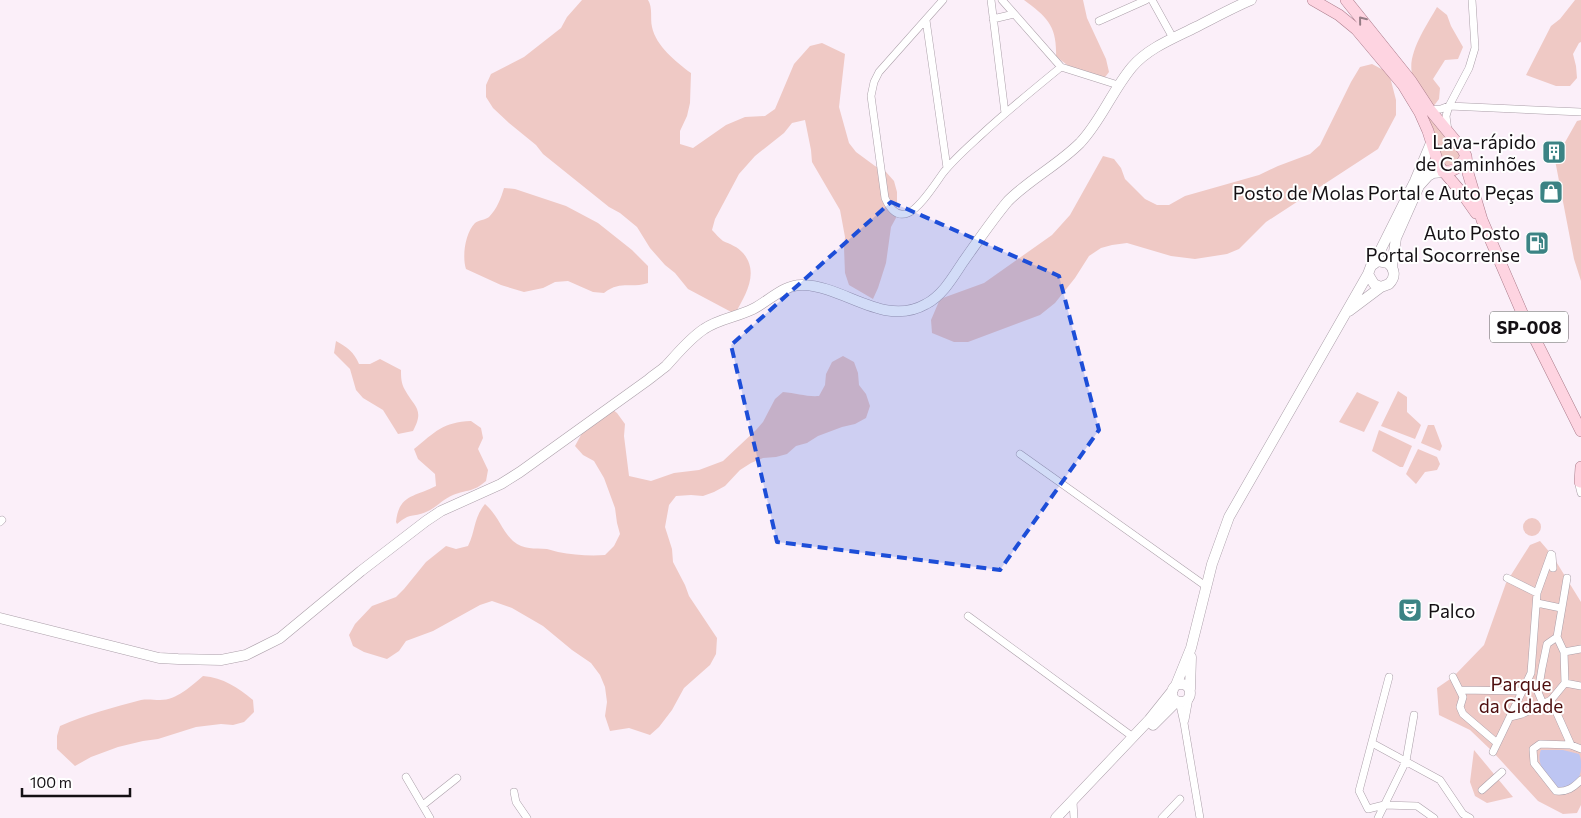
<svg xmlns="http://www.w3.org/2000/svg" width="1581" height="818" viewBox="0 0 1581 818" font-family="Commissioner,sans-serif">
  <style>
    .green { fill: #efc9c5 }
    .water { fill: #bdc5f2 }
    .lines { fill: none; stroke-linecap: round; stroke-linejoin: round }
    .street-casing { stroke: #ab9fa9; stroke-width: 8 }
    .secondary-casing { stroke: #ab9fa9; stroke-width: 11 }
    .primary-casing { stroke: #ac7d8c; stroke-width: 12 }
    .street { stroke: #fff; stroke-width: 7 }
    .secondary { stroke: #fff; stroke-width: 10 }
    .primary { stroke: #fed4e1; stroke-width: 11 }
    .oneway { stroke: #957c85 }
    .marked { fill: #1d4ed8; fill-opacity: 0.2; stroke: #1d4ed8; stroke-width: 4; stroke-dasharray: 10 6; stroke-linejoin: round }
    .labels { text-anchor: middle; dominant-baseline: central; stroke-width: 4; stroke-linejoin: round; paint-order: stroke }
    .shield { fill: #fff; stroke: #5a585a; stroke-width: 1 }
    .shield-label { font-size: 18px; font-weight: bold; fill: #141014 }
    .poi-label { font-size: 19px; fill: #141014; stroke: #fff; text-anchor: end }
    .park-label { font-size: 19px; fill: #4e0e0e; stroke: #fff }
  </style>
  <rect width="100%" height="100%" fill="#fbeff9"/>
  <path class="green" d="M582 0H648C653 8 650 18 652 27 656 46 676 62 691 73L690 103 687 116 680 131V144L693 148 726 125 745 117 765 116 775 109 794 64 810 46 822 43 845 54 839 107 849 143 856 152 875 166 886 172 894 181 897 192V216L891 227 886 263 878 288 873 299 849 285 845 273 844 248 845 237 840 210 812 162 811 150 805 120 792 123 784 133 755 156 739 174 715 219 712 230C716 234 719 238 723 241 730 244 738 247 743 253 760 273 745 295 735 314L688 289 675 273 665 265 650 248 637 227 620 213 609 207 543 154 536 145 509 123 493 108 486 97V85L491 74 524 57 561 28 567 17Z
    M1024 0H1083L1087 18 1106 59 1109 72 1102 81C1084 75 1070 69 1056 56 1057 26 1047 17 1024 0Z
    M1575 0H1581V42L1579 43 1573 54 1576 66 1577 78 1570 86H1556L1526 75 1551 26 1560 19Z
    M1437 7 1447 15 1451 26 1463 47 1458 59 1445 60 1433 79 1440 88 1439 99 1433 107C1427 97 1417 87 1413 77 1405 56 1427 25 1437 7Z
    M1372 64 1389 73 1396 100V115L1378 149 1266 222 1239 249 1227 254 1195 259 1171 256 1127 243 1112 245 1101 248 1089 256 1075 278 1055 303 1040 315 968 342H954L932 333 931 320 940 299 984 283 1052 235 1070 215 1103 156 1114 159 1121 168 1125 179 1145 199 1157 205H1169L1185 196 1259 175 1278 166 1310 154 1320 145 1351 82 1360 67Z
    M1425 110 1460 155 1457 163 1449 166 1444 164Z
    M1581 120V281L1574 259 1555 160 1577 121Z
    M504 188 515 189 566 206 598 223 632 250 648 266V283C630 289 621 280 604 293L593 292 568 281 555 282 543 288 524 292 501 285 466 269C462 257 465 233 475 223 479 220 485 220 489 217 497 209 501 198 504 188Z
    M336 341C347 347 354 352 359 364H370L380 359 401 370C401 377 401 383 405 390 414 407 425 409 413 431L398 434 383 410 363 398 356 390 350 369 334 353Z
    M843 356 854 362 858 373 859 385 866 394 870 406 866 418 855 424 842 427 818 436 807 443 796 446 787 454 776 457 763 458 751 463 740 470 725 486 714 492 703 496 691 495 676 496 669 505 665 527 672 549 673 562 685 585 689 596 717 638 716 654 710 665 684 688 672 710 659 727 650 735 629 728 610 731 605 716 607 702 605 687 600 675 591 663 572 650 543 626 512 608 492 601 480 605 433 631 406 641 399 651 387 659 364 652 353 646 349 635 355 624 372 606 396 597 404 589 426 562 446 546 456 549 468 546C476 530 473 519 485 504 498 515 502 531 513 541 524 550 534 548 547 549 551 550 554 551 558 552 573 555 590 556 605 555L614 546 620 534 617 523 615 508 604 478 594 461 583 455 575 446 588 422 608 406 617 413 625 424 624 436 629 476 651 481 674 473 699 470 723 461 756 430 763 422 775 399 783 392C796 393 807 397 819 396L825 385 826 374 832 362Z
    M1398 391 1407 397V412L1421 425 1415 439 1381 426Z
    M1357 392 1379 402 1364 432 1339 422Z
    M471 421 481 428 483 438 478 449 488 470 486 481C472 493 468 489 453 495 443 499 436 508 426 512 412 518 411 512 397 524L396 522C399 494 415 497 436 486L435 474 418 459 414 449C435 432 443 422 471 421Z
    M1428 425H1434L1442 446 1440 451 1421 443Z
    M1379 430 1412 446 1403 467H1400L1372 451Z
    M1418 449 1437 457 1440 464 1437 470 1425 472 1416 484 1406 474Z
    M1523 527a9 9 0 1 1 18 0a9 9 0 1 1-18 0Z
    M1540 541 1552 555 1581 602V805L1577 813 1563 814 1538 801 1493 752 1470 730 1439 715 1437 688 1453 677 1484 645 1506 583 1530 545Z
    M203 676C224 678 237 687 253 700L254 712 244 722 233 725 221 724 196 727 158 739 143 741 118 747 91 757 75 766 57 749V736L60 726C85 715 114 707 141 700 148 699 153 700 160 700 177 700 191 686 203 676Z
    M1474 750 1513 797 1487 803 1475 796 1470 782Z"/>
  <path class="water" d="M1541 750H1563L1579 754C1581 758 1581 761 1581 766 1581 781 1574 785 1560 789 1548 783 1535 763 1541 750Z"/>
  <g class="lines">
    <g class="street-casing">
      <path id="street" d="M943 0 879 72 874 82 871 96 885 198C889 207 896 218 908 213 920 208 935 184 943 173 954 159 968 147 981 135 1007 111 1034 89 1061 67L1118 85
        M991 0 1005 113
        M1002 0 1061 67
        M1152 0 1173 38
        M993 19 1014 14
        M926 20 947 168
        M1099 21 1146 0
        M1430 110 1441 109 1449 106 1581 112
        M1448 131 1446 116 1449 106 1469 68 1475 48 1472 0
        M1020 454 1207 587
        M1581 480 1579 485 1581 493
        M0 522 2 520
        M1552 555 1553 568
        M1507 578 1537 593 1551 554
        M1537 603 1561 608
        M968 616 1133 737
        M1564 652 1557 637 1567 578
        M1389 677 1359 791 1368 809 1384 805 1417 806 1434 818
        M1453 677 1463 697 1460 707 1463 714 1497 743
        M1565 683 1564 652 1581 649
        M1460 690 1522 691
        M1551 700 1565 683 1581 686
        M1179 701 1184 723 1200 818
        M1543 704 1538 692 1542 668 1547 644 1557 637
        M1510 717 1522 714 1551 700 1571 745
        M1185 720 1189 698
        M1372 743 1440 780 1463 814 1470 818
        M1581 749 1571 745 1540 744 1533 749 1534 763 1556 791C1567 792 1573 788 1581 780
        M1493 752 1531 673 1537 593
        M406 777 430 818
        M1482 790 1502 772
        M514 792 516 802 527 818
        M1073 802 1074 818
        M423 805 457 778
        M1162 818 1180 799
        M1378 818 1406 761 1414 715"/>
    </g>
    <g class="secondary-casing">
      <path id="secondary" d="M1374 263 1415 181 1431 143
        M1392 266 1396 238 1419 186 1428 176 1433 173 1443 172
        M1349 311 1381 287
        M0 618 159 658 178 659 221 660 246 655 280 638 361 571 426 521 441 511 501 484 520 472 648 380C654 375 660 371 666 366 678 353 689 339 704 329 718 319 737 317 753 309 769 301 784 284 803 285 845 286 884 328 926 304 943 295 953 277 963 262 978 241 992 220 1008 201 1030 179 1058 165 1080 143 1101 121 1112 91 1132 67 1148 48 1174 38 1196 27 1214 18 1232 8 1251 0
        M1172 693a9 9 0 1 1 18 0a9 9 0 1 1-18 0Z
        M1176 685 1191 648 1212 564 1229 517 1368 274 1371 266 1378 261 1388 263C1395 269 1396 277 1389 284L1381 287 1374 284 1368 274
        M1190 689 1191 657
        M1153 725 1177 701
        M1056 818 1149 720 1173 690"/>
    </g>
    <g class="primary-casing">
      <path id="primary" d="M1313 0 1339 15 1356 29 1403 85 1420 113 1428 131 1439 166 1462 193 1476 213
        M1346 0 1411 81 1430 110 1463 150 1466 156 1468 173 1482 220 1523 315 1581 431
        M1443 172C1456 171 1460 167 1466 156
        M1580 482 1581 467"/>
    </g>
    <use href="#street" class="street"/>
    <use href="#secondary" class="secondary"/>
    <use href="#primary" class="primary"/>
  </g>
  <defs><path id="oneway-chevron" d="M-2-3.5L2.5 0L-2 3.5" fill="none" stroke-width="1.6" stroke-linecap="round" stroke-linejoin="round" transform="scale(1.25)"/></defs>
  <use class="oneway" href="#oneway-chevron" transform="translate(1362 20) rotate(-129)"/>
  <path class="marked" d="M891 202 1059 276 1099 430 1000 570 777 542 731 345Z"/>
  <defs>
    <g id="building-square" transform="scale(1.25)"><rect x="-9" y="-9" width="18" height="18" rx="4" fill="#3b8384" stroke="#fff"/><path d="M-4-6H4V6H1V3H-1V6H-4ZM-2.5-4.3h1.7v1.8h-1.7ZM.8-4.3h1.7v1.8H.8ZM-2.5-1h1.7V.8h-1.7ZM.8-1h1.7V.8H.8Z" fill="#fff"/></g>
    <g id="shop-square" transform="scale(1.25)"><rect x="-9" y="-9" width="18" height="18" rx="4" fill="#3b8384" stroke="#fff"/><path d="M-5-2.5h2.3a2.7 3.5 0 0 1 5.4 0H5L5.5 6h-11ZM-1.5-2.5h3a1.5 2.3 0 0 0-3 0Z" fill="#fff"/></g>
    <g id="fuel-square" transform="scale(1.25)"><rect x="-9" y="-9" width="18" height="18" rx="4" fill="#3b8384" stroke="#fff"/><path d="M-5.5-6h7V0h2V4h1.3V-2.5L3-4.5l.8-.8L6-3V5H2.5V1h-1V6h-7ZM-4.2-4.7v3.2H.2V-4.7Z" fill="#fff"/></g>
    <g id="theatre-square" transform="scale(1.25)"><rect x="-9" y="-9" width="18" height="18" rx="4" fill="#3b8384" stroke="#fff"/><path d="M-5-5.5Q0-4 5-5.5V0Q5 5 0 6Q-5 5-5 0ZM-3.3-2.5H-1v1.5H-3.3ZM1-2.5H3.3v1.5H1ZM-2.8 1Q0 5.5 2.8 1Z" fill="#fff"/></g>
  </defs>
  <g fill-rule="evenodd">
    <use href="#building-square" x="1554" y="152"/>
    <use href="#shop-square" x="1551" y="192"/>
    <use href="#fuel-square" x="1537" y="243"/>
    <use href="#theatre-square" x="1410" y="610"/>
  </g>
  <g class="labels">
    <rect class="shield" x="1490" y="311.5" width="78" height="31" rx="4"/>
    <g class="shield-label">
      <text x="1529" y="327">SP-008</text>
    </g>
    <g class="poi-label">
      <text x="1536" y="141">Lava-rápido<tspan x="1536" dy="22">de Caminhões</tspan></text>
      <text x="1534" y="192">Posto de Molas Portal e Auto Peças</text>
      <text x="1520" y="232">Auto Posto<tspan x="1520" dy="22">Portal Socorrense</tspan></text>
      <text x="1428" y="610" text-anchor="start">Palco</text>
    </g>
    <g class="park-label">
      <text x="1521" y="683">Parque<tspan x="1521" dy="22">da Cidade</tspan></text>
    </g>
  </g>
  <path d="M22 788v8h108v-8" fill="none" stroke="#141014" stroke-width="2.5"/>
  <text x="30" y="788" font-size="15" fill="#141014" stroke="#ffffff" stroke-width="4" paint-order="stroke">100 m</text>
</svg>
